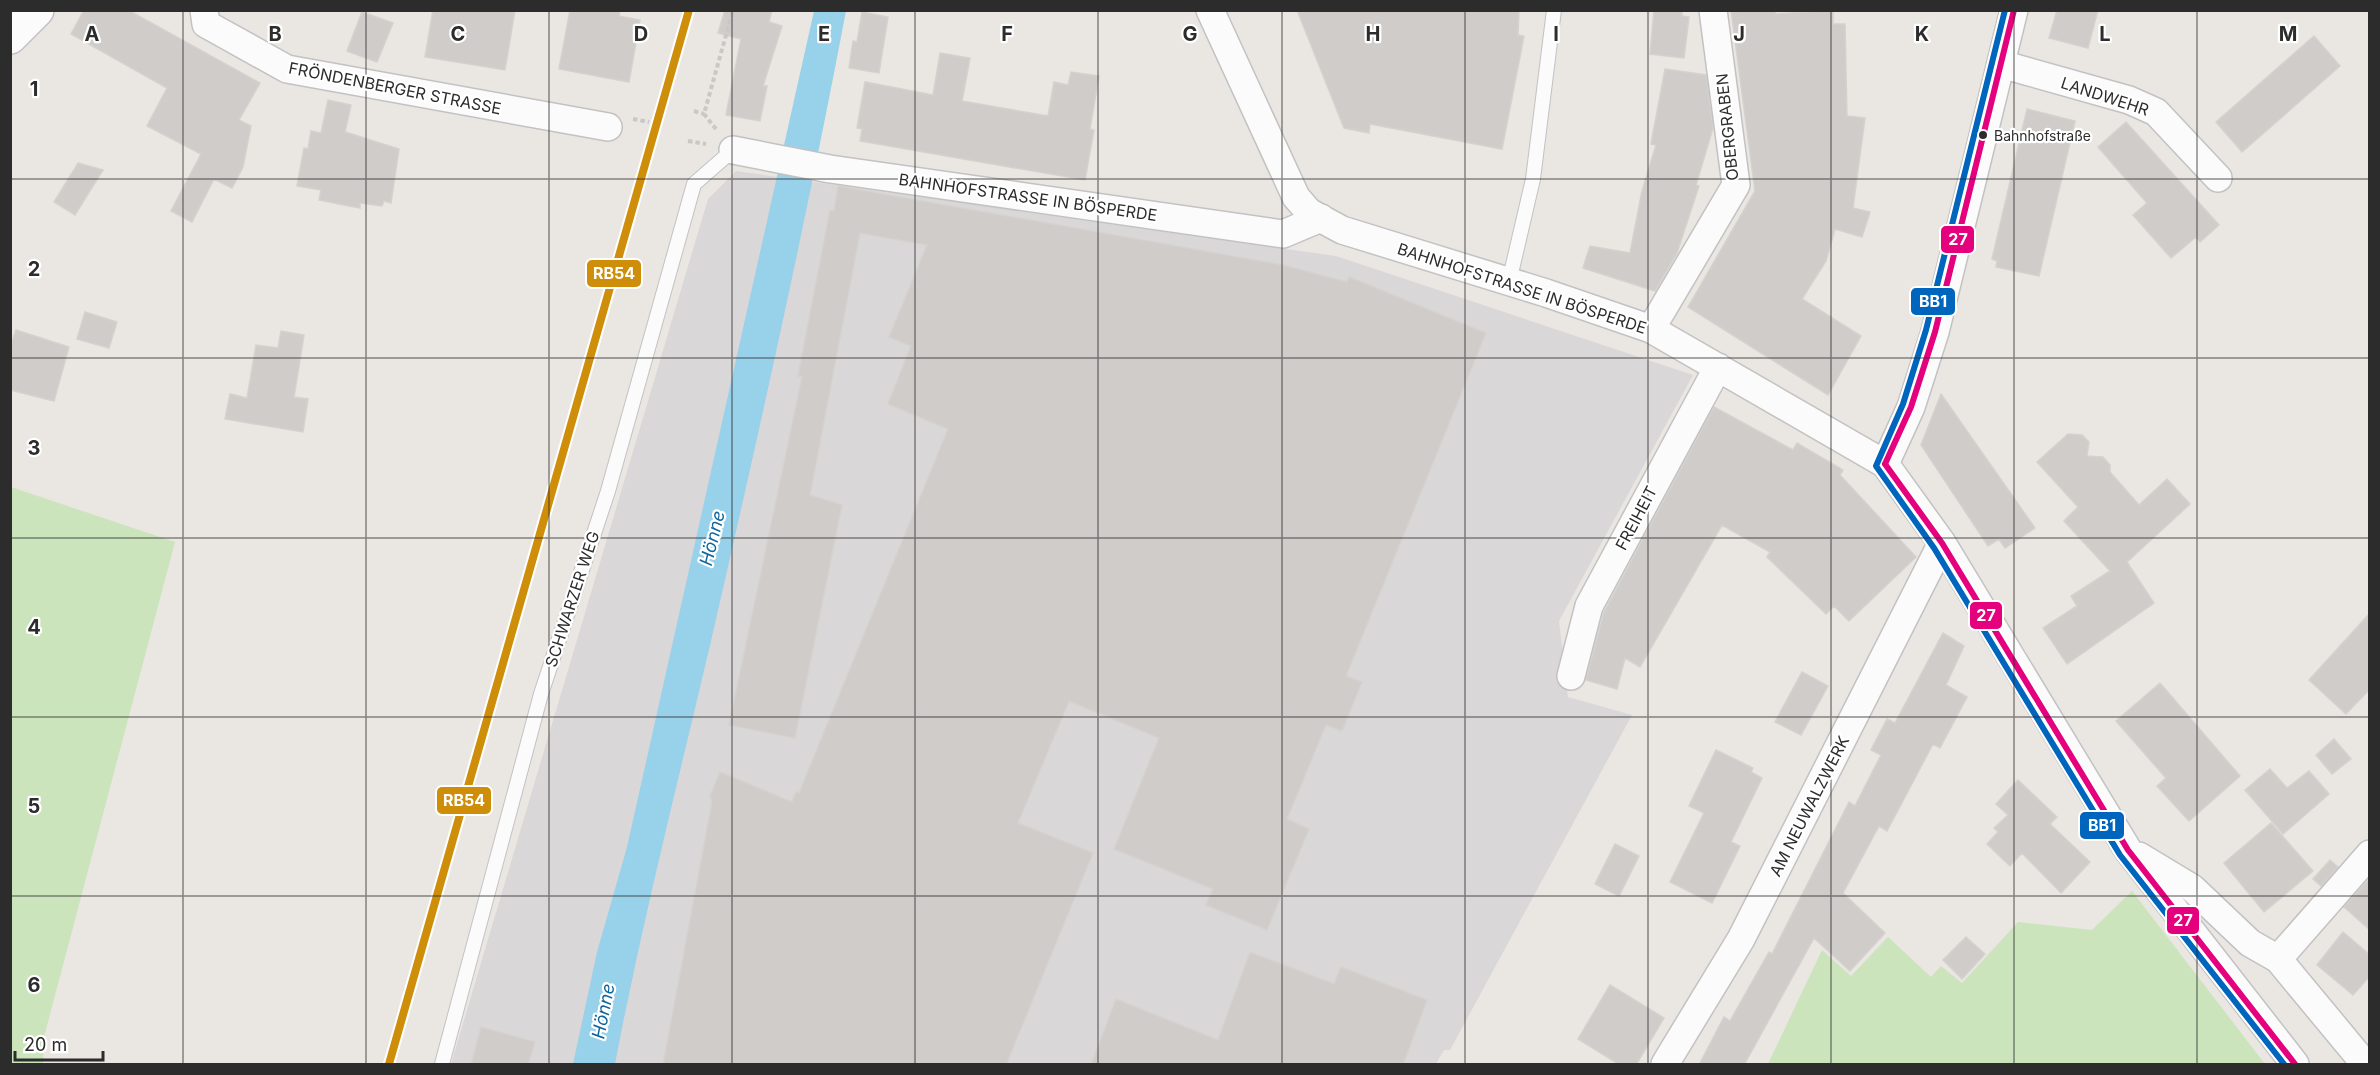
<svg xmlns="http://www.w3.org/2000/svg" width="2380" height="1075" viewBox="0 0 2380 1075" font-family="Inter,sans-serif">
  <style>
    .industrial { fill: #dad7d9 }
    .green { fill: #cbe4bc }
    .water { fill: #97d1ea }
    .building { fill: #cfccc9; stroke: #d5d2ce; stroke-width: 1.5 }
    .lines { fill: none; stroke-linecap: round; stroke-linejoin: round }
    .service-casing { stroke: #c3c2c3; stroke-width: 16 }
    .minor-casing { stroke: #c3c2c3; stroke-width: 30 }
    .secondary-casing { stroke: #c3c2c3; stroke-width: 36 }
    .path { stroke: #c8c8c7; stroke-width: 4; stroke-dasharray: 4.5 3; stroke-linecap: butt }
    .service { stroke: #fcfbfb; stroke-width: 14 }
    .minor { stroke: #fcfbfb; stroke-width: 27 }
    .secondary { stroke: #fcfbfb; stroke-width: 33 }
    .bus-1-casing { stroke: #fff; stroke-width: 10 }
    .bus-2-casing { stroke: #fff; stroke-width: 10 }
    .bus-1 { stroke: #e5007d; stroke-width: 6 }
    .bus-2 { stroke: #0065bd; stroke-width: 6 }
    .rail-1-casing { stroke: #fff; stroke-width: 12 }
    .rail-1 { stroke: #ce8e09; stroke-width: 8 }
    .grid { fill: none; stroke: #2c2c2c; stroke-width: 1.5; stroke-opacity: 0.55 }
    .bus-dot { fill: #2c2c2c; stroke: #fff; stroke-width: 2 }
    .labels { text-anchor: middle; dominant-baseline: central; stroke-width: 4.5; stroke-linejoin: round; paint-order: stroke }
    .bus-label { font-size: 14px; fill: #2c2c2c; stroke: #fff; text-anchor: start }
    .street-label { font-size: 16px; fill: #2c2c2c; stroke: #fff }
    .water-label { font-size: 18px; font-style: italic; fill: #10669c; stroke: #fff }
    .grid-label { font-size: 20px; text-anchor: middle; font-weight: bold; fill: #2c2c2c; stroke: #fff; stroke-width: 4.5; stroke-linejoin: round; paint-order: stroke }
    .line-badge { stroke: #fff; stroke-width: 2 }
    .badge-label { font-size: 16px; text-anchor: middle; font-weight: bold; fill: #fff }
  </style>
  <rect width="100%" height="100%" fill="#eae6e2"/>
  <path class="industrial" d="M736 171 1336 256 1693 375 1559 621 1568 697 1632 715 1450 1050H1444L1436 1064H451L708 199Z"/>
  <path class="green" d="M11 487 175 542 44 1037 43 1064H11Z
    M2132 891 2265 1064H1768L1822 950 1851 976 1888 937 1931 977 1941 966 1962 983 2018 922 2092 930Z"/>
  <path class="water" d="M814 11H846C806 222 759 432 711 641 678 782 642 922 615 1064H573L597 952 627 847Z"/>
  <path class="building" d="M84 10H128L260 83 239 120 251 126 243 167 232 188 214 179 192 222 171 211 201 154 147 126 167 88 71 34Z
    M433 10H515L505 70 425 57Z
    M570 10H620L619 16 640 20 629 82 559 69Z
    M725 10H772L769 22 782 26 763 86H767L760 121 726 115 741 39 718 33Z
    M1297 10H1519L1518 35 1524 36 1502 149 1370 124 1369 133 1344 128Z
    M1654 10H1682V16L1689 17 1684 58 1650 54Z
    M1731 10H1775L1776 14 1833 10V24H1845L1847 116 1865 118 1853 208 1870 212 1862 237 1835 229 1826 261 1802 299 1861 336 1828 395 1688 307 1755 191Z
    M2057 10H2098L2088 48 2049 38Z
    M362 12 393 23 377 62 347 51Z
    M862 12 888 17 879 73 849 68 853 41 857 42Z
    M2314 36 2340 66 2242 152 2216 122Z
    M940 53 970 58 962 101 1048 116 1054 82 1068 85 1071 72 1099 76 1090 129 1094 130 1085 180 860 141 862 129 857 128 865 82 933 95Z
    M1665 69 1706 75 1713 128 1696 185 1699 186 1677 253 1655 291 1583 268 1590 246 1630 253 1642 191 1656 145 1651 144Z
    M328 100 351 105 345 132 399 149 391 203 384 201 382 206 360 203V208L339 204 319 200 321 190 297 186 304 148 308 149 311 131 321 133Z
    M2027 109 2075 121 2039 276 1996 267 1997 261 1992 259Z
    M2126 122 2219 225 2200 242 2196 237 2171 258 2133 215 2147 203 2098 147Z
    M78 163 103 170 75 215 54 202Z
    M838 186 1283 265 1347 282 1349 277 1486 333 1346 676 1362 682 1342 731 1326 725 1287 819 1309 829 1267 930 1206 905 1213 889 1114 849 1159 738 1069 701 1018 823 1093 853 1006 1065H663L712 802 710 796 720 772 792 802 796 792 799 793 948 429 888 404 911 346 889 337 927 245 860 233 810 495 842 505 795 738 729 725 802 377 798 376 830 210 834 211Z
    M85 312 117 322 109 348 77 339Z
    M16 330 69 347 54 401 10 390V348Z
    M281 331 304 335 294 397 308 399 303 432 225 419 230 394 247 398 256 345 278 348Z
    M1941 394 2035 528 2005 548 1999 539 1988 546 1921 445Z
    M1714 407 1793 450 1797 443 1843 470 1840 475 1916 557 1849 621 1834 606 1826 614 1767 557 1770 552 1722 525 1640 667 1625 658 1617 689 1586 680 1604 612Z
    M2068 434 2082 435 2089 442 2087 456 2103 457 2110 465V472L2139 505 2167 479 2190 504 2127 562 2154 603 2067 664 2043 628 2077 606 2071 596 2110 571 2064 521 2078 507 2037 462Z
    M2370 613V689L2346 714 2309 680Z
    M1943 633 1964 646 1946 685 1967 697 1940 748 1933 744 1887 831 1879 826 1843 893 1885 933 1850 971 1814 938 1744 1065H1699L1724 1017 1730 1021 1769 952 1772 954 1849 802 1855 806 1881 755 1871 750 1887 719 1895 723Z
    M1802 672 1828 686 1801 735 1775 722Z
    M2160 683 2240 776 2189 821 2157 786 2166 778 2116 721Z
    M2334 739 2351 759 2332 774 2316 755Z
    M1716 750 1753 768 1751 772 1762 778 1731 842 1740 846 1712 903 1670 882 1704 813 1689 806Z
    M2270 769 2287 788 2309 771 2329 794 2283 834 2245 790Z
    M2018 780 2057 817 2050 824 2090 862 2061 893 2022 853 2010 866 1987 844 1998 832 1994 828 2008 815 1996 804Z
    M2271 823 2313 871 2264 912 2224 863Z
    M1615 844 1639 856 1619 896 1595 884Z
    M2330 860 2338 867 2321 886 2313 879Z
    M2370 878V930L2344 907Z
    M2343 932 2370 955V976L2353 995 2317 965Z
    M1966 937 1985 954 1962 979 1943 960Z
    M1250 952 1334 984 1341 967 1427 1000 1403 1065H1091L1116 999 1218 1040Z
    M1610 985 1664 1018 1636 1065H1620L1578 1039Z
    M481 1027 535 1042 528 1065H471Z"/>
  <g class="lines">
    <g class="service-casing">
      <path id="service" d="M1509 282 1533 179 1554 10
        M442 1064 541 694 608 491 694 184 733 150"/>
    </g>
    <g class="minor-casing">
      <path id="minor" d="M204 10 206 24 287 69 608 127
        M1210 10 1296 197 1309 212 1342 230 1546 293 1651 329 1885 464 1942 543 2128 850 2295 1064
        M2001 64 2129 100 2156 112 2218 178
        M733 150 830 169 1283 234 1321 218
        M1651 329 1736 185 1713 10
        M1885 464 1911 407 1935 332 2014 10
        M1571 676 1589 606 1718 367
        M2139 856 2192 888 2250 943 2278 959 2365 1064
        M2278 959 2370 854
        M1665 1064 1741 939 1942 543"/>
    </g>
    <g class="secondary-casing">
      <path id="secondary" d="M10 37 37 10"/>
    </g>
    <path class="path" d="M694 111 704 114
      M633 119 649 122
      M716 129 704 114 733 10
      M688 141 706 144"/>
    <use href="#service" class="service"/>
    <use href="#minor" class="minor"/>
    <use href="#secondary" class="secondary"/>
    <g class="bus-1-casing">
      <path id="bus-1" d="M1885 464 1942 543 2128 850 2295 1064
        M1885 464 1911 407 1935 332 2014 10"/>
    </g>
    <g class="bus-2-casing">
      <path id="bus-2" d="M2005 10 1926 330 1903 404 1876 466 1934 548 2120 855 2284 1064"/>
    </g>
    <use href="#bus-1" class="bus-1"/>
    <use href="#bus-2" class="bus-2"/>
    <g class="rail-1-casing">
      <path id="rail-1" d="M389 1064 689 10"/>
    </g>
    <use href="#rail-1" class="rail-1"/>
  </g>
  <path class="grid" d="M183 10V1064M366 10V1064M549 10V1064M732 10V1064M915 10V1064M1098 10V1064M1282 10V1064M1465 10V1064M1648 10V1064M1831 10V1064M2014 10V1064M2197 10V1064M10 179H2370M10 358H2370M10 538H2370M10 717H2370M10 896H2370"/>
  <circle class="bus-dot" cx="1983" cy="135" r="5"/>
  <g class="labels">
    <g class="bus-label">
      <text x="1994" y="135">Bahnhofstraße</text>
    </g>
    <g class="street-label">
      <text transform="translate(395 88) rotate(11)">FRÖNDENBERGER STRASSE</text>
      <text transform="translate(2105 96) rotate(18)">LANDWEHR</text>
      <text transform="translate(1727 127) rotate(-96)">OBERGRABEN</text>
      <text transform="translate(1028 197) rotate(8)">BAHNHOFSTRASSE IN BÖSPERDE</text>
      <text transform="translate(1522 288) rotate(18)">BAHNHOFSTRASSE IN BÖSPERDE</text>
      <text transform="translate(1636 518) rotate(-62)">FREIHEIT</text>
      <text transform="translate(572 599) rotate(-72)">SCHWARZER WEG</text>
      <text transform="translate(1809 806) rotate(-63)">AM NEUWALZWERK</text>
    </g>
    <g class="water-label">
      <text transform="translate(712 538) rotate(-76)">Hönne</text>
      <text transform="translate(603 1011) rotate(-79)">Hönne</text>
    </g>
  </g>
  <g class="grid-label">
    <text x="92" y="41">A</text>
    <text x="275" y="41">B</text>
    <text x="458" y="41">C</text>
    <text x="641" y="41">D</text>
    <text x="824" y="41">E</text>
    <text x="1007" y="41">F</text>
    <text x="1190" y="41">G</text>
    <text x="1373" y="41">H</text>
    <text x="1556" y="41">I</text>
    <text x="1739" y="41">J</text>
    <text x="1922" y="41">K</text>
    <text x="2105" y="41">L</text>
    <text x="2288" y="41">M</text>
    <text x="34" y="96">1</text>
    <text x="34" y="276">2</text>
    <text x="34" y="455">3</text>
    <text x="34" y="634">4</text>
    <text x="34" y="813">5</text>
    <text x="34" y="992">6</text>
  </g>
  <g class="line-badge">
    <rect x="1940" y="225" width="35" height="29" rx="6" fill="#e5007d"/>
    <rect x="586" y="259" width="56" height="29" rx="6" fill="#ce8e09"/>
    <rect x="1910" y="287" width="46" height="29" rx="6" fill="#0065bd"/>
    <rect x="1969" y="601" width="34" height="29" rx="6" fill="#e5007d"/>
    <rect x="436" y="786" width="56" height="29" rx="6" fill="#ce8e09"/>
    <rect x="2079" y="811" width="46" height="29" rx="6" fill="#0065bd"/>
    <rect x="2166" y="906" width="34" height="29" rx="6" fill="#e5007d"/>
  </g>
  <g class="badge-label">
    <text x="1958" y="245">27</text>
    <text x="614" y="279">RB54</text>
    <text x="1933" y="307">BB1</text>
    <text x="1986" y="621">27</text>
    <text x="464" y="806">RB54</text>
    <text x="2102" y="831">BB1</text>
    <text x="2183" y="926">27</text>
  </g>
  <rect width="2380" height="1075" fill="none" stroke="#2c2c2c" stroke-width="24"/>
  <path d="M15 1051v9h88v-9" fill="none" stroke="#2c2c2c" stroke-width="3"/>
  <text x="24" y="1051" font-size="18" fill="#2c2c2c" stroke="#ffffff" stroke-width="4.5" paint-order="stroke">20 m</text>
</svg>
